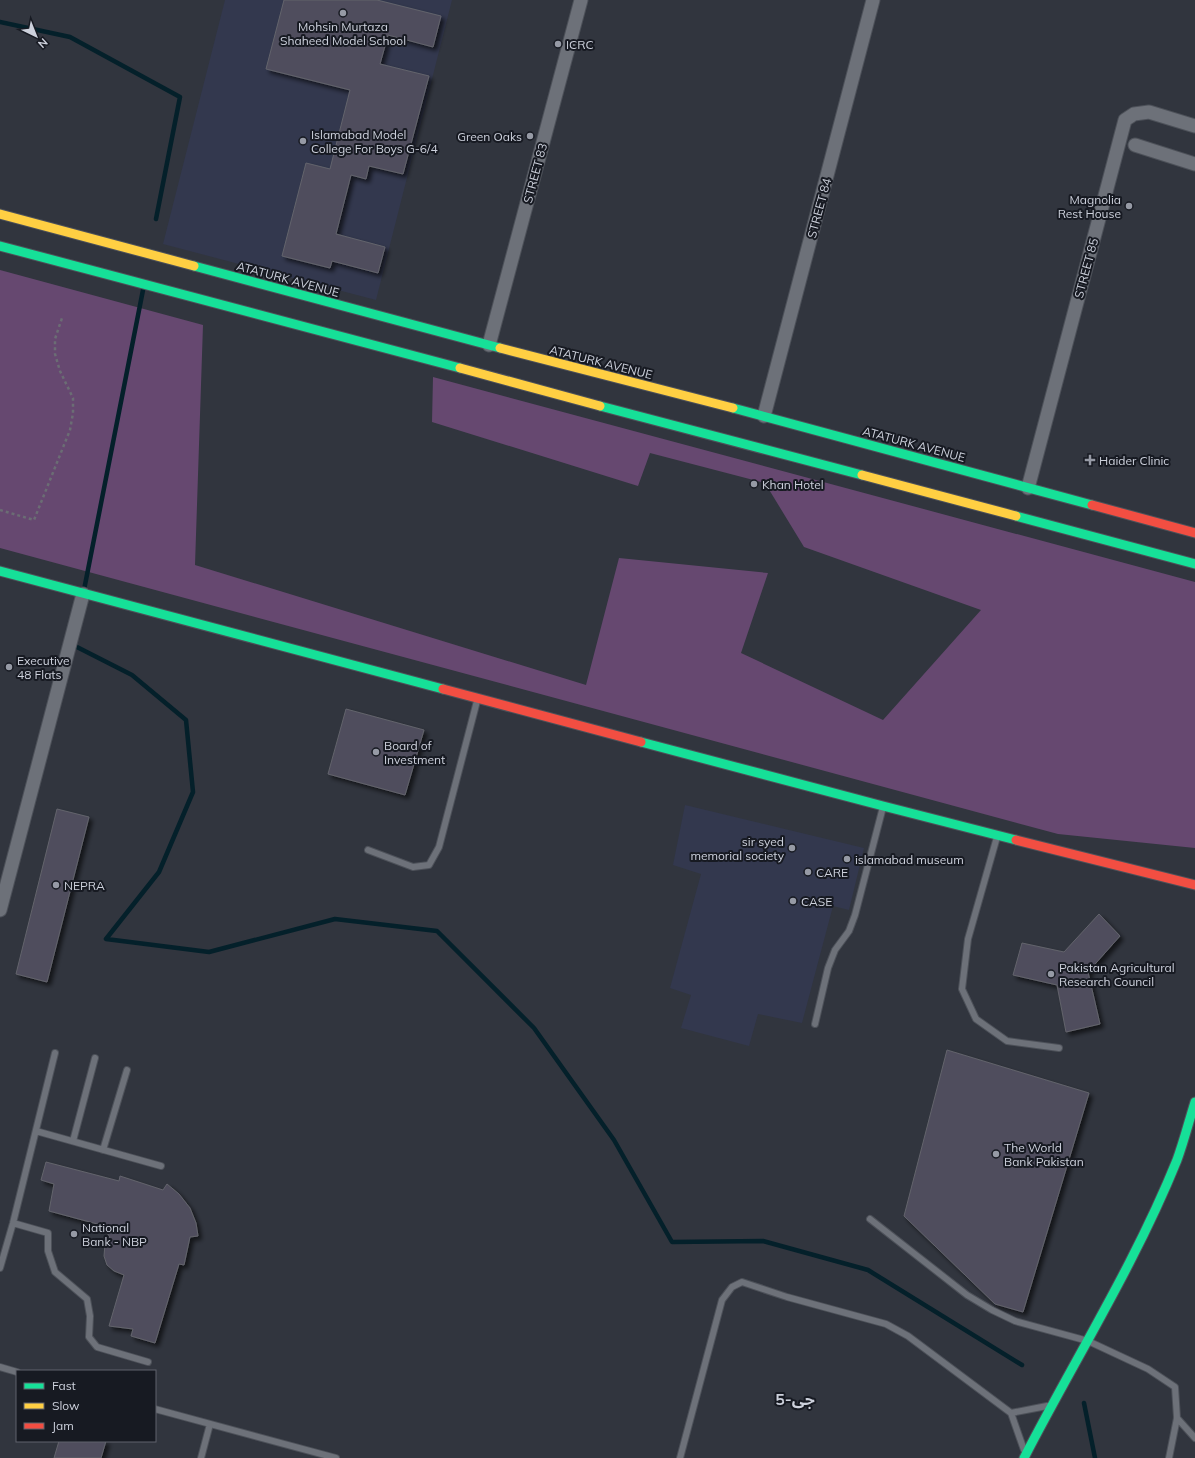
<svg xmlns="http://www.w3.org/2000/svg" width="1195" height="1458" viewBox="0 0 1195 1458" font-family="Mulish,'Noto Sans Arabic',sans-serif">
  <style>
    .built { fill: #33384e }
    .green { fill: #664870 }
    .lines { fill: none; stroke-linecap: round; stroke-linejoin: round }
    .stream { stroke: #04202a; stroke-width: 4.5 }
    .building { fill: #4f4d5d; stroke: #63646c; filter: url(#shadow) }
    .lane-casing { stroke: #4d5159; stroke-width: 8 }
    .street-casing { stroke: #4d5159; stroke-width: 15 }
    .fast-casing { stroke: #4d5159; stroke-width: 11 }
    .slow-casing { stroke: #4d5159; stroke-width: 11 }
    .jam-casing { stroke: #4d5159; stroke-width: 11 }
    .path { stroke: #6b6d74; stroke-width: 2.5; stroke-dasharray: 3 3; stroke-linecap: butt }
    .lane { stroke: #6d7179; stroke-width: 6 }
    .street { stroke: #6d7179; stroke-width: 13 }
    .fast { stroke: #16e098; stroke-width: 9 }
    .slow { stroke: #ffcf43; stroke-width: 9 }
    .jam { stroke: #f24e42; stroke-width: 9 }
    .poi-dot { fill: #969aa5; stroke: #171a22; stroke-width: 1.5 }
    .labels { text-anchor: middle; dominant-baseline: central; stroke-width: 4; stroke-linejoin: round; paint-order: stroke }
    .poi-label { font-size: 12px; fill: #cdd1dc; stroke: #171a22; text-anchor: start }
    .street-label { font-size: 12px; fill: #cdd1dc; stroke: #171a22 }
    .district-label { font-size: 16px; font-weight: bold; fill: #cdd1dc; stroke: #171a22 }
  </style>
  <defs>
    <filter id="shadow"><feDropShadow dx="3.5" dy="3.5" stdDeviation="2" flood-color="#0009"/></filter>
  </defs>
  <rect width="100%" height="100%" fill="#31353e"/>
  <path class="built" d="M225 0H452L376 300 163 244Z
    M685 805 864 848 849 910 833 906 802 1023 758 1014 749 1046 681 1028 691 995 670 988 701 874 673 865Z"/>
  <path class="green" d="M0 270 203 325 195 565 586 685 619 558 768 573 741 653 883 720 981 610 804 547 765 483 650 453 638 486 432 422 433 377 1195 582V848L1058 834 0 548Z"/>
  <g class="lines">
    <path class="stream" d="M0 22 70 37 180 97 156 219
      M84 590 143 290
      M74 642 73 645 132 675 186 720 193 792 159 872 106 939 209 952 335 919 437 931 534 1028 614 1140 672 1242 763 1241 868 1270 1022 1365
      M1084 1403 1095 1458"/>
  </g>
  <path class="building" d="M284 0H377L441 16 433 47 388 35 380 64 429 76 403 174 369 166 366 179 351 175 336 234 385 247 378 273 332 261 330 268 282 256 306 163 330 169 350 90 266 69Z
    M346 709 424 730 405 795 328 774Z
    M57 809 89 817 47 982 16 974Z
    M1099 914 1120 936 1088 972 1100 1024 1066 1032 1057 985 1013 975 1022 943 1064 952Z
    M947 1050 1089 1093 1023 1312 995 1304 904 1216Z
    M46 1162 119 1181 120 1176 163 1190 167 1184 179 1194 190 1208 196 1223 198 1236 190 1237 184 1265 179 1264 155 1343 131 1336 133 1329 109 1326 124 1275 114 1271 107 1265 104 1256 105 1244 110 1237 101 1225 49 1211 54 1184 41 1180Z
    M59 1441H106L101 1458H54Z"/>
  <g class="lines">
    <g class="lane-casing">
      <path id="lane" d="M997 837 968 939 962 989 976 1019 1007 1041 1059 1048
        M368 850 413 867 429 865 439 847 477 701
        M815 1024 828 968 835 950 849 931 855 915 883 807
        M36 1131 161 1166
        M73 1141 95 1058
        M103 1150 127 1070
        M870 1219 967 1295 992 1310 1015 1321 1088 1341 1148 1369 1175 1387 1177 1418 1169 1458
        M13 1223 48 1233V1251L55 1272 87 1299 90 1316 89 1337 97 1347 148 1362
        M0 1268 13 1223 55 1053
        M0 1367 17 1372
        M155 1409 336 1458
        M1011 1413 1047 1406
        M1177 1418 1195 1438
        M201 1458 210 1424
        M680 1458 722 1300 732 1287 742 1282 787 1297 886 1324 908 1336 1011 1413 1024 1450"/>
    </g>
    <g class="street-casing">
      <path id="street" d="M1135 145 1195 164
        M489 345 581 0
        M764 416 873 0
        M1028 488 1125 120 1134 114 1149 112 1195 126
        M0 910 83 594"/>
    </g>
    <g class="fast-casing">
      <path id="fast" d="M0 246 460 368
        M194 266 500 348
        M600 406 862 475
        M733 408 1092 505
        M1016 516 1195 564
        M0 571 443 689
        M641 742 883 806 1016 840
        M1024 1458C1075 1359 1135 1264 1177 1160 1184 1141 1189 1121 1195 1102"/>
    </g>
    <g class="slow-casing">
      <path id="slow" d="M0 214 194 266
        M500 348 733 408
        M460 368 600 406
        M862 475 1016 516"/>
    </g>
    <g class="jam-casing">
      <path id="jam" d="M1092 505 1195 533
        M443 689 641 742
        M1016 840 1195 885"/>
    </g>
    <path class="path" d="M0 510 34 520 70 430 73 413V398L60 371 55 354V339L62 318"/>
    <use href="#lane" class="lane"/>
    <use href="#street" class="street"/>
    <use href="#fast" class="fast"/>
    <use href="#slow" class="slow"/>
    <use href="#jam" class="jam"/>
  </g>
  <g class="poi-dot">
    <circle cx="343" cy="13" r="4"/>
    <circle cx="558" cy="44" r="4"/>
    <circle cx="530" cy="136" r="4"/>
    <circle cx="303" cy="141" r="4"/>
    <circle cx="1129" cy="206" r="4"/>
    <path d="M1088 454h4v4h4v4h-4v4h-4v-4h-4v-4h4z"/>
    <circle cx="754" cy="484" r="4"/>
    <circle cx="9" cy="667" r="4"/>
    <circle cx="376" cy="752" r="4"/>
    <circle cx="792" cy="848" r="4"/>
    <circle cx="847" cy="859" r="4"/>
    <circle cx="808" cy="872" r="4"/>
    <circle cx="56" cy="885" r="4"/>
    <circle cx="793" cy="901" r="4"/>
    <circle cx="1051" cy="974" r="4"/>
    <circle cx="996" cy="1154" r="4"/>
    <circle cx="74" cy="1234" r="4"/>
  </g>
  <g class="labels">
    <g class="poi-label">
      <text x="343" y="26" text-anchor="middle">Mohsin Murtaza<tspan x="343" dy="14">Shaheed Model School</tspan></text>
      <text x="566" y="44">ICRC</text>
      <text x="311" y="134">Islamabad Model<tspan x="311" dy="14">College For Boys G-6/4</tspan></text>
      <text x="522" y="136" text-anchor="end">Green Oaks</text>
      <text x="1121" y="199" text-anchor="end">Magnolia<tspan x="1121" dy="14">Rest House</tspan></text>
      <text x="1099" y="460">Haider Clinic</text>
      <text x="762" y="484">Khan Hotel</text>
      <text x="17" y="660">Executive<tspan x="17" dy="14">48 Flats</tspan></text>
      <text x="384" y="745">Board of<tspan x="384" dy="14">Investment</tspan></text>
      <text x="784" y="841" text-anchor="end">sir syed<tspan x="784" dy="14">memorial society</tspan></text>
      <text x="855" y="859">islamabad museum</text>
      <text x="816" y="872">CARE</text>
      <text x="64" y="885">NEPRA</text>
      <text x="801" y="901">CASE</text>
      <text x="1059" y="967">Pakistan Agricultural<tspan x="1059" dy="14">Research Council</tspan></text>
      <text x="1004" y="1147">The World<tspan x="1004" dy="14">Bank Pakistan</tspan></text>
      <text x="82" y="1227">National<tspan x="82" dy="14">Bank - NBP</tspan></text>
    </g>
    <g class="street-label">
      <text transform="translate(535 173) rotate(-75)">STREET 83</text>
      <text transform="translate(819 208) rotate(-75)">STREET 84</text>
      <text transform="translate(1086 268) rotate(-75)">STREET 85</text>
      <text transform="translate(288 279) rotate(15)">ATATURK AVENUE</text>
      <text transform="translate(601 362) rotate(14)">ATATURK AVENUE</text>
      <text transform="translate(914 444) rotate(15)">ATATURK AVENUE</text>
    </g>
    <g class="district-label">
      <text x="795" y="1399">جی-5</text>
    </g>
  </g>
  <rect x="16" y="1370" width="140" height="72" fill="#171a22" stroke="#60636c"/>
  <rect x="24" y="1383" width="20" height="6" fill="#16e098" stroke="#60636c"/>
  <text x="52" y="1390" font-size="12" fill="#cdd1dc">Fast</text>
  <rect x="24" y="1403" width="20" height="6" fill="#ffcf43" stroke="#60636c"/>
  <text x="52" y="1410" font-size="12" fill="#cdd1dc">Slow</text>
  <rect x="24" y="1423" width="20" height="6" fill="#f24e42" stroke="#60636c"/>
  <text x="52" y="1430" font-size="12" fill="#cdd1dc">Jam</text>
  <g transform="translate(36 36) rotate(137)" stroke="#171a22" stroke-width="3" paint-order="stroke">
  <path d="M0-3L7 15L0 10L-7 15Z" fill="#cdd1dc"/>
  <text y="-6" font-size="11" font-weight="bold" text-anchor="middle" fill="#cdd1dc">N</text>
  </g>
</svg>
